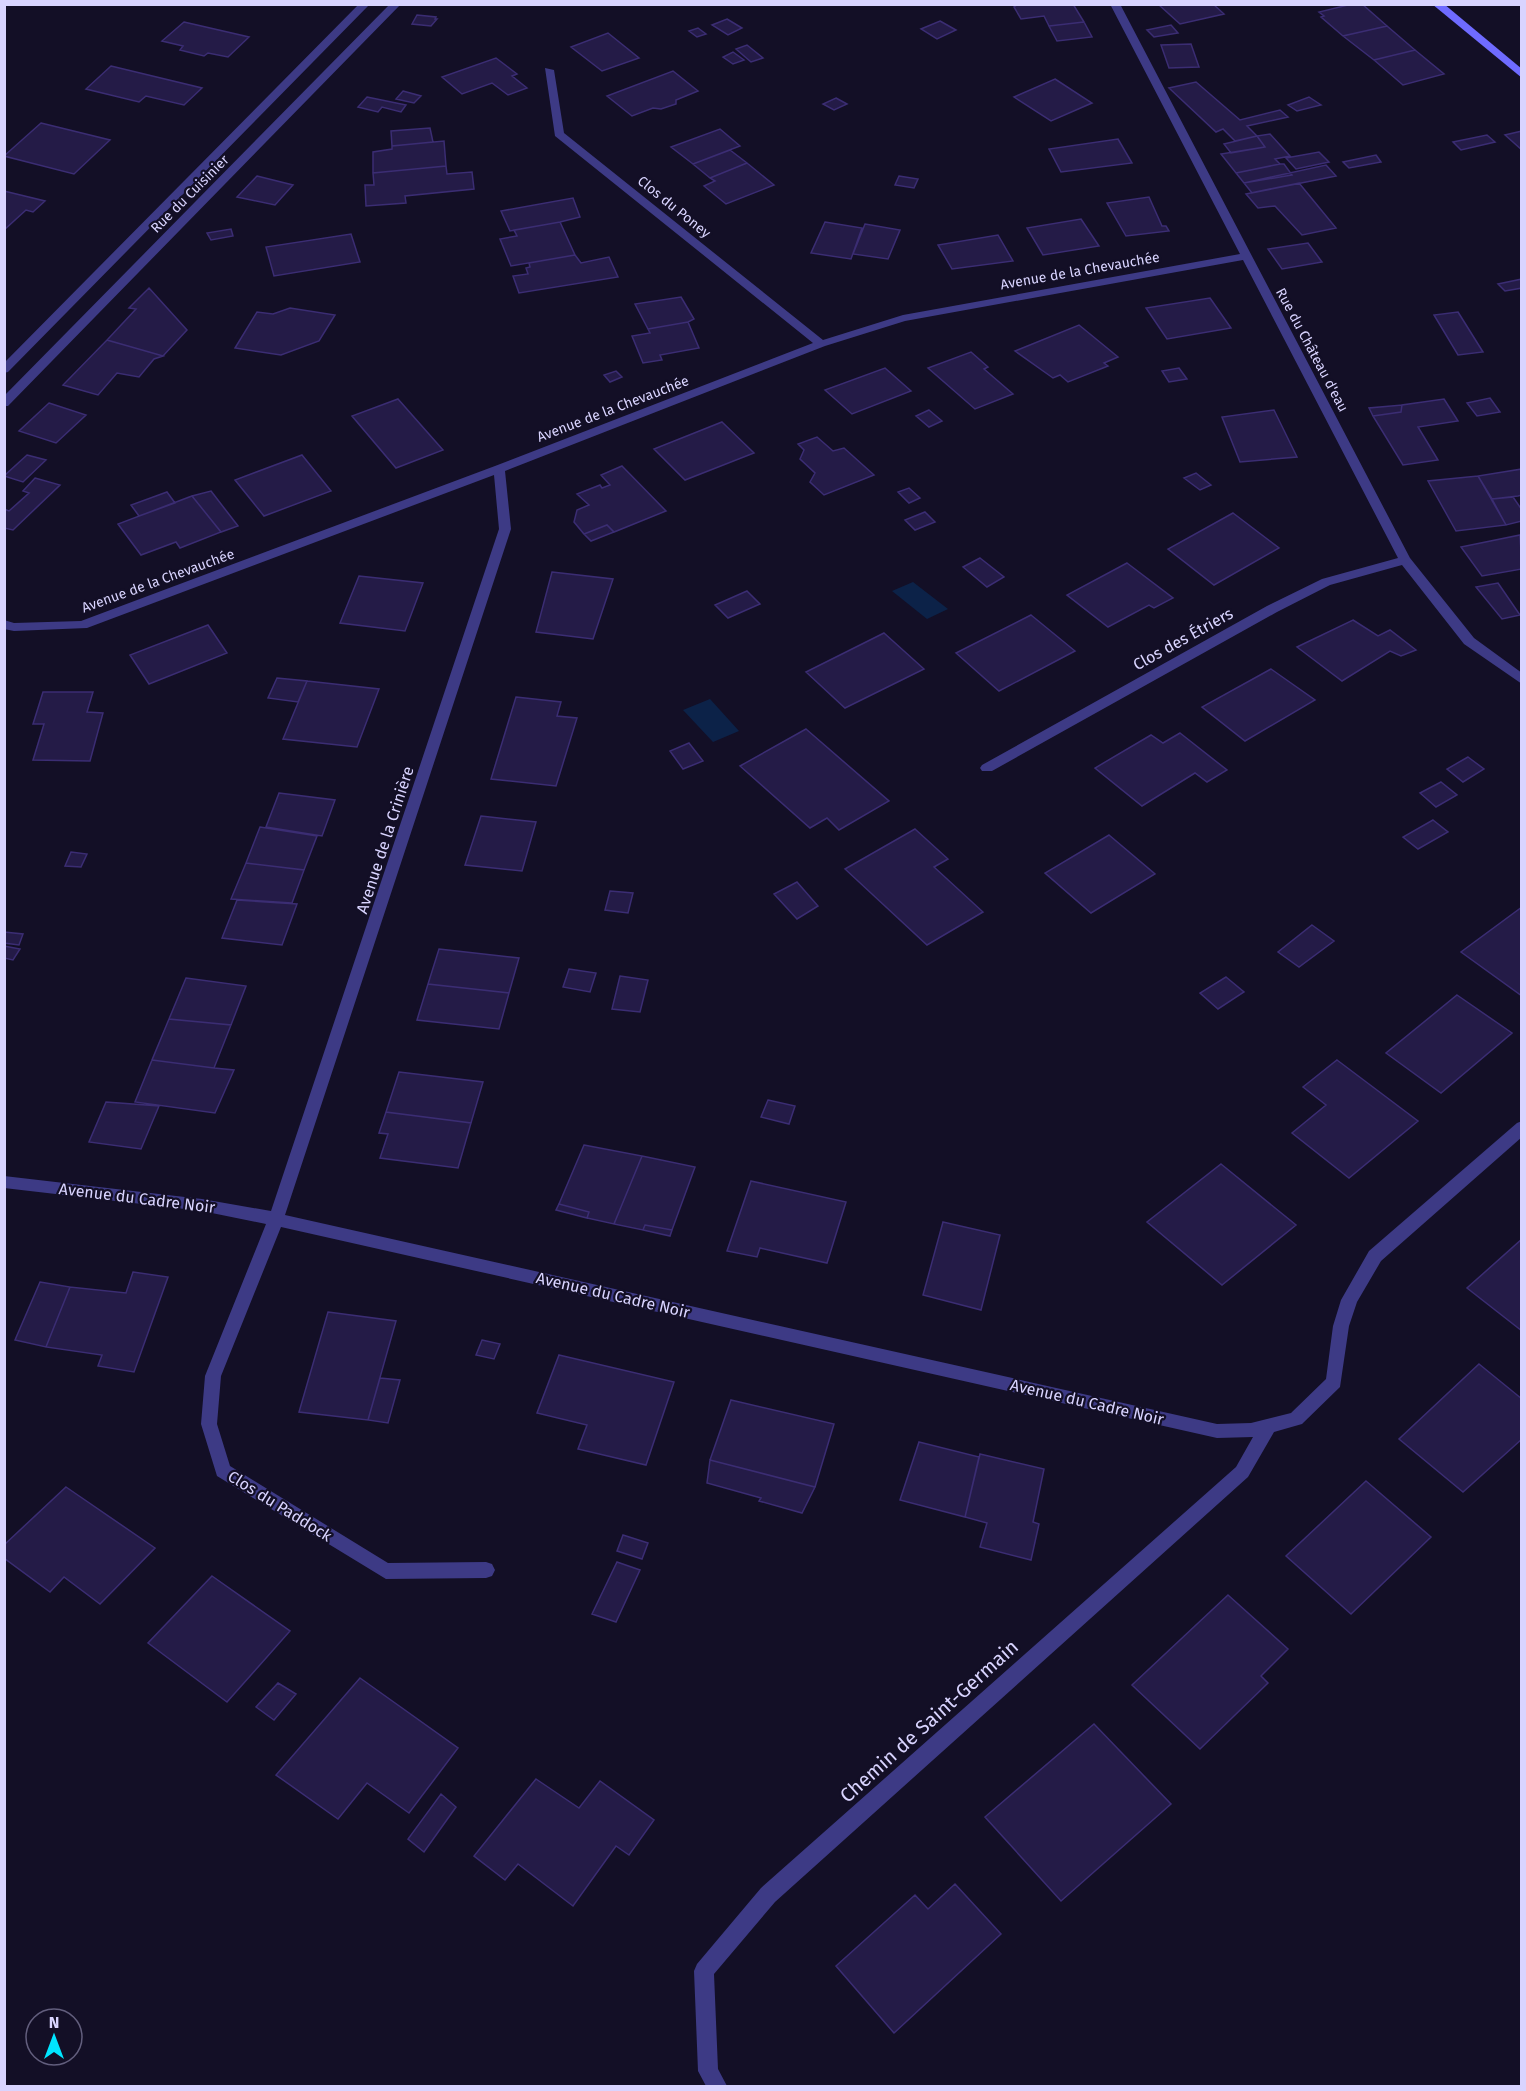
<svg xmlns="http://www.w3.org/2000/svg" width="1526" height="2091" viewBox="0 0 1526 2091" font-family="'Fira Sans',sans-serif">
  <style>
    .water { fill: #0c2248 }
    .building { fill: #241b47; stroke: #3b2d73; stroke-width: 1.5 }
    .lines { fill: none; stroke-linecap: round; stroke-linejoin: round }
    .minor { fill: #3d3a85; fill-rule: evenodd }
    .secondary { fill: #6f6bff; fill-rule: evenodd }
    .labels { text-anchor: middle; dominant-baseline: central; stroke-width: 4.5; stroke-linejoin: round; paint-order: stroke }
    .far-street-label { font-size: 14px; fill: #d9d4ff; stroke: #130f26 }
    .street-label { font-size: 16px; fill: #d9d4ff; stroke: #130f26 }
    .near-street-label { font-size: 20px; fill: #d9d4ff; stroke: #130f26 }
  </style>
  <rect width="100%" height="100%" fill="#130f26"/>
  <path class="water" d="M913 582 948 609 927 619 892 591Z
    M710 699 739 731 713 742 683 710Z"/>
  <path class="building" d="M1018 4H1073L1084 22 1049 26 1044 16 1021 19 1014 7Z
    M1158 4H1213L1224 14 1180 24Z
    M1352 4H1362L1387 26 1343 36 1321 17 1324 16 1319 12Z
    M417 15 436 17 435 19H437L431 26 412 24Z
    M727 19 742 28 728 35 712 25Z
    M940 21 956 30 937 39 921 29Z
    M184 22 249 37 228 57 208 53 204 56 180 50 183 46 162 41Z
    M1084 22 1092 37 1057 41 1049 26Z
    M1171 25 1178 33 1154 37 1147 30Z
    M1387 26 1415 50 1374 60 1343 36Z
    M698 28 706 34 697 37 689 31Z
    M608 33 639 58 602 71 571 47Z
    M1191 44 1199 67 1169 68 1161 45Z
    M747 45 763 58 751 62 736 49Z
    M1415 50 1444 74 1403 85 1374 60Z
    M733 52 744 60 733 64 723 57Z
    M496 58 517 74 512 76 527 88 508 95 492 83 462 94 442 77Z
    M111 66 202 88 184 105 146 96 139 102 86 89Z
    M673 71 698 91 676 100V104L661 109 653 108 632 116 607 96Z
    M1055 79 1092 103 1051 121 1014 97Z
    M1196 82 1240 120 1280 110 1288 117 1247 126 1257 136 1235 141 1223 129 1216 132 1169 88Z
    M403 91 421 96 414 103 396 99Z
    M367 97 406 105 401 112 382 107 378 112 358 107Z
    M1309 97 1321 105 1297 111 1288 105Z
    M836 98 847 104 834 110 823 104Z
    M41 123 110 140 74 174 4 156Z
    M430 128 433 142 392 146 391 131Z
    M720 129 740 146 693 164 671 147Z
    M1522 131V150L1505 135Z
    M1270 134 1290 156 1275 159 1280 164 1236 173 1221 154 1265 147 1257 136Z
    M1487 135 1495 142 1461 150 1453 142Z
    M1257 136 1265 147 1231 153 1224 144Z
    M1118 139 1132 163 1061 172 1049 149Z
    M444 141 446 166 373 173V152L392 149V146Z
    M730 150 747 163 710 178 693 164Z
    M1319 152 1329 162 1296 169 1286 158Z
    M1376 155 1381 162 1349 168 1343 162Z
    M747 163 774 185 726 204 704 186 715 181 710 178Z
    M1280 164H1284L1292 175 1244 183 1236 173Z
    M1326 165 1336 176 1252 193 1244 183Z
    M446 166 447 174 472 172 474 189 405 196 406 203 366 206 365 185H374L373 173Z
    M257 176 293 185 275 205 237 197Z
    M899 176 918 179 914 188 895 185Z
    M1299 183 1336 228 1302 235 1275 206 1258 208 1246 194Z
    M4 191 45 201 33 212 26 210 4 230Z
    M1149 197 1162 226H1166L1169 231 1126 236 1107 203Z
    M573 198 580 217 560 222 510 231 501 211Z
    M1081 219 1099 246 1043 255 1027 228Z
    M560 222 575 255 511 266 500 239 517 236 514 230Z
    M825 222 862 228 851 259 811 253Z
    M865 224 900 230 888 259 853 254Z
    M231 229 233 236 211 240 207 233Z
    M351 234 360 262 274 276 266 247Z
    M998 235 1013 261 952 269 938 245Z
    M1308 243 1322 262 1282 269 1268 249Z
    M575 255 581 263 609 257 618 277 519 293 513 276 528 274 526 268 530 267 529 263Z
    M1522 279V288L1505 291 1498 284Z
    M149 288 187 330 163 356 107 340 136 309 129 308Z
    M681 297 694 319 688 322 648 329 635 304Z
    M1210 298 1231 328 1167 339 1146 308Z
    M290 308 335 315 319 341 281 355 235 348 257 312 273 314Z
    M1458 312 1483 352 1458 355 1434 315Z
    M688 322 699 348 660 355 662 360 643 363 632 336 650 333 648 329Z
    M1079 325 1118 357 1104 363 1108 366 1068 382 1060 375 1053 378 1015 351Z
    M107 340 163 356 154 359 139 377 117 373 98 395 63 385Z
    M971 352 988 367 984 369 1013 394 975 409 928 368Z
    M885 368 911 391 852 414 825 390Z
    M1179 368 1187 379 1169 382 1162 371Z
    M616 371 622 377 610 382 604 375Z
    M1490 398 1500 412 1477 416 1467 403Z
    M398 399 443 450 396 468 352 416Z
    M1444 399 1458 421 1418 427 1438 460 1403 465 1373 416 1401 412 1402 405Z
    M49 403 86 415 56 443 19 431Z
    M1402 405 1401 412 1373 416 1369 408Z
    M929 410 942 421 929 427 916 416Z
    M1274 410 1297 457 1240 462 1222 417Z
    M722 422 754 453 685 480 654 449Z
    M817 437 833 451 844 448 874 475 824 495 810 482 815 473 800 459 804 450 798 444Z
    M27 455 46 460 23 482 4 476Z
    M302 455 331 491 264 516 235 480Z
    M622 466 666 511 614 532 607 525 584 534 574 522 577 510 589 505 577 494 600 485 602 488 610 485 601 475Z
    M1522 469V495L1518 496 1492 499 1478 476Z
    M1196 473 1211 485 1200 490 1184 478Z
    M1478 476 1506 525 1456 531 1428 481Z
    M35 478 60 485 13 530 4 528V509L9 511 29 493 23 491Z
    M909 488 920 498 909 503 898 492Z
    M211 491 238 526 221 532 192 496Z
    M167 492 175 503 139 516 131 505Z
    M192 496 221 532 180 548 176 542 141 555 118 524Z
    M1513 497 1522 510V521L1506 525 1492 499Z
    M925 512 935 522 915 530 905 520Z
    M1233 513 1279 548 1214 585 1168 549Z
    M607 525 614 532 591 541 584 534Z
    M1520 535 1522 569 1482 576 1461 547Z
    M980 558 1004 577 987 587 963 567Z
    M1127 563 1173 598 1154 608 1149 605 1108 627 1067 595Z
    M552 572 613 579 593 639 536 632Z
    M359 576 423 583 405 631 340 623Z
    M1498 583 1520 615 1502 619 1476 587Z
    M747 591 760 604 728 618 715 605Z
    M1031 615 1075 651 999 691 956 653Z
    M1353 620 1378 636 1390 630 1416 650 1401 656 1390 651 1342 681 1297 647Z
    M208 625 227 653 149 684 130 655Z
    M884 633 924 669 845 708 806 672Z
    M1271 669 1315 700 1245 741 1202 707Z
    M277 678 307 681 298 702 268 698Z
    M307 681 379 689 357 747 283 739Z
    M43 692H93L87 712 103 713 90 761 33 760 44 724H33Z
    M516 697 561 702 557 716 577 718 556 786 491 779Z
    M806 729 889 801 839 830 827 818 810 828 740 766Z
    M1180 733 1227 770 1207 782 1195 773 1142 806 1095 768 1151 735 1163 743Z
    M689 743 703 761 683 769 670 751Z
    M1468 757 1484 769 1463 782 1447 769Z
    M1441 782 1457 795 1436 807 1420 793Z
    M279 793 335 800 322 836 266 827Z
    M481 816 536 822 522 871 465 865Z
    M1433 820 1448 832 1418 849 1403 837Z
    M260 827 317 836 304 870 246 863Z
    M915 829 948 859 934 867 983 912 927 945 845 869Z
    M1109 835 1155 874 1091 913 1045 873Z
    M71 852 87 854 81 867 65 866Z
    M246 863 304 870 292 903 231 899Z
    M797 882 818 906 797 919 774 894Z
    M610 891 633 893 628 913 605 910Z
    M237 900 297 904 282 945 222 938Z
    M1522 907V996L1461 952Z
    M1312 925 1334 941 1299 967 1278 952Z
    M4 932 23 934 19 945 4 943Z
    M4 946 20 949 13 960 4 958Z
    M439 949 519 958 509 993 428 984Z
    M569 969 596 973 590 992 563 987Z
    M620 976 648 980 640 1012 612 1009Z
    M1226 977 1244 992 1218 1009 1200 993Z
    M186 978 246 986 231 1025 169 1019Z
    M428 984 509 993 499 1029 417 1020Z
    M1457 995 1512 1033 1441 1093 1386 1053Z
    M169 1019 231 1025 214 1068 152 1060Z
    M152 1060 214 1068 234 1070 215 1113 135 1102Z
    M1337 1060 1418 1121 1349 1178 1292 1133 1326 1105 1303 1087Z
    M399 1072 483 1082 471 1123 386 1112Z
    M768 1100 795 1106 789 1124 761 1117Z
    M106 1102 159 1106 141 1149 89 1142Z
    M386 1112 471 1123 458 1168 380 1158 388 1134 379 1133Z
    M584 1145 642 1156 614 1224 587 1218 589 1212 559 1204Z
    M642 1156 695 1167 672 1230 645 1225 643 1230 614 1224Z
    M1221 1164 1296 1225 1222 1285 1147 1222Z
    M751 1181 846 1202 827 1263 760 1248 757 1257 727 1251Z
    M559 1204 589 1212 587 1218 556 1210Z
    M943 1222 1000 1235 981 1310 923 1295Z
    M645 1225 672 1230 670 1236 643 1230Z
    M1522 1239V1331L1467 1288Z
    M133 1272 168 1277 134 1372 98 1366 102 1355 46 1347 70 1287 126 1293Z
    M40 1282 70 1287 46 1347 15 1340Z
    M328 1312 396 1321 368 1420 299 1412Z
    M482 1340 500 1344 494 1359 476 1355Z
    M559 1355 674 1382 646 1465 578 1449 587 1425 537 1413Z
    M1479 1364 1522 1399V1439L1463 1492 1399 1439Z
    M380 1378 400 1380 388 1423 368 1420Z
    M731 1400 834 1424 815 1487 710 1460Z
    M919 1442 979 1457 965 1517 900 1500Z
    M980 1454 1044 1469 1033 1522 1039 1524 1031 1560 980 1547 987 1523 965 1517Z
    M710 1460 815 1487 802 1513 759 1501 761 1498 707 1483Z
    M1366 1481 1431 1537 1351 1614 1286 1556Z
    M66 1487 155 1548 100 1604 64 1577 50 1592 4 1558V1545Z
    M623 1535 648 1543 642 1559 617 1551Z
    M617 1562 640 1570 616 1622 592 1614Z
    M212 1576 290 1631 227 1702 148 1643Z
    M1228 1595 1288 1649 1261 1676 1268 1683 1200 1749 1132 1685Z
    M360 1678 458 1748 409 1813 367 1783 338 1819 276 1775Z
    M278 1683 296 1694 274 1720 256 1707Z
    M1094 1724 1171 1804 1061 1901 985 1817Z
    M536 1779 579 1808 600 1781 654 1820 629 1855 616 1846 573 1906 518 1864 505 1880 474 1856Z
    M441 1794 456 1807 424 1852 408 1839Z
    M955 1884 1001 1934 894 2033 836 1966 915 1895 928 1909Z"/>
  <g class="lines">
    <path class="minor" d="M359 4H370L8 372 4 373V363Z
      M390 4H401L8 406H4V396Z
      M1110 4H1120L1410 558 1474 638 1522 673V684L1464 644 1402 565 1330 585 1277 612 992 771H982L980 768 982 765 1267 606 1322 579 1398 558 1243 260 905 321 825 346 505 471 511 529 285 1215 1217 1424 1251 1423 1291 1413 1326 1379 1333 1326 1341 1300 1369 1251 1517 1123 1522 1121V1137L1381 1261 1357 1302 1349 1326 1340 1387 1302 1424 1274 1432 1248 1477 775 1902 714 1974 718 2069 727 2086H706L698 2071 694 1971 697 1964 761 1888 1236 1467 1253 1437 1217 1438 281 1227 221 1376 217 1424 230 1466 388 1563 486 1562 492 1564 495 1570 492 1576 486 1578 386 1579 217 1476 201 1424 205 1376 266 1224 202 1211 4 1188V1176L202 1199 271 1211 499 529 494 475 87 628 14 631 4 629V620L14 623 81 621 495 466 813 343 555 136 545 68 554 70 564 133 823 340 903 315 1240 254Z"/>
    <path class="secondary" d="M1432 4H1444L1522 69V78Z"/>
  </g>
  <g class="labels">
    <g class="far-street-label">
      <text transform="translate(190 194) rotate(-45)">Rue du Cuisinier</text>
      <text transform="translate(674 207) rotate(39)">Clos du Poney</text>
      <text transform="translate(1080 271) rotate(-10)">Avenue de la Chevauchée</text>
      <text transform="translate(1312 350) rotate(62)">Rue du Château d'eau</text>
      <text transform="translate(613 409) rotate(-21)">Avenue de la Chevauchée</text>
      <text transform="translate(158 581) rotate(-20)">Avenue de la Chevauchée</text>
    </g>
    <g class="street-label">
      <text transform="translate(1183 639) rotate(-29)">Clos des Étriers</text>
      <text transform="translate(385 840) rotate(-72)">Avenue de la Crinière</text>
      <text transform="translate(137 1198) rotate(7)">Avenue du Cadre Noir</text>
      <text transform="translate(613 1295) rotate(13)">Avenue du Cadre Noir</text>
      <text transform="translate(1087 1402) rotate(13)">Avenue du Cadre Noir</text>
      <text transform="translate(280 1506) rotate(32)">Clos du Paddock</text>
    </g>
    <g class="near-street-label">
      <text transform="translate(929 1721) rotate(-42)">Chemin de Saint-Germain</text>
    </g>
  </g>
  <rect width="1526" height="2091" fill="none" stroke="#d9d4ff" stroke-width="12"/>
  <g transform="translate(54 2037)"><circle r="28" fill="#130f26" stroke="#625e7d" stroke-width="1.5"/>
  <path d="M0-4.5L10 22L0 15L-10 22Z" fill="#00e5ff"/>
  <text y="-9" font-size="16" font-weight="bold" text-anchor="middle" fill="#d9d4ff">N</text>
  </g>
</svg>
